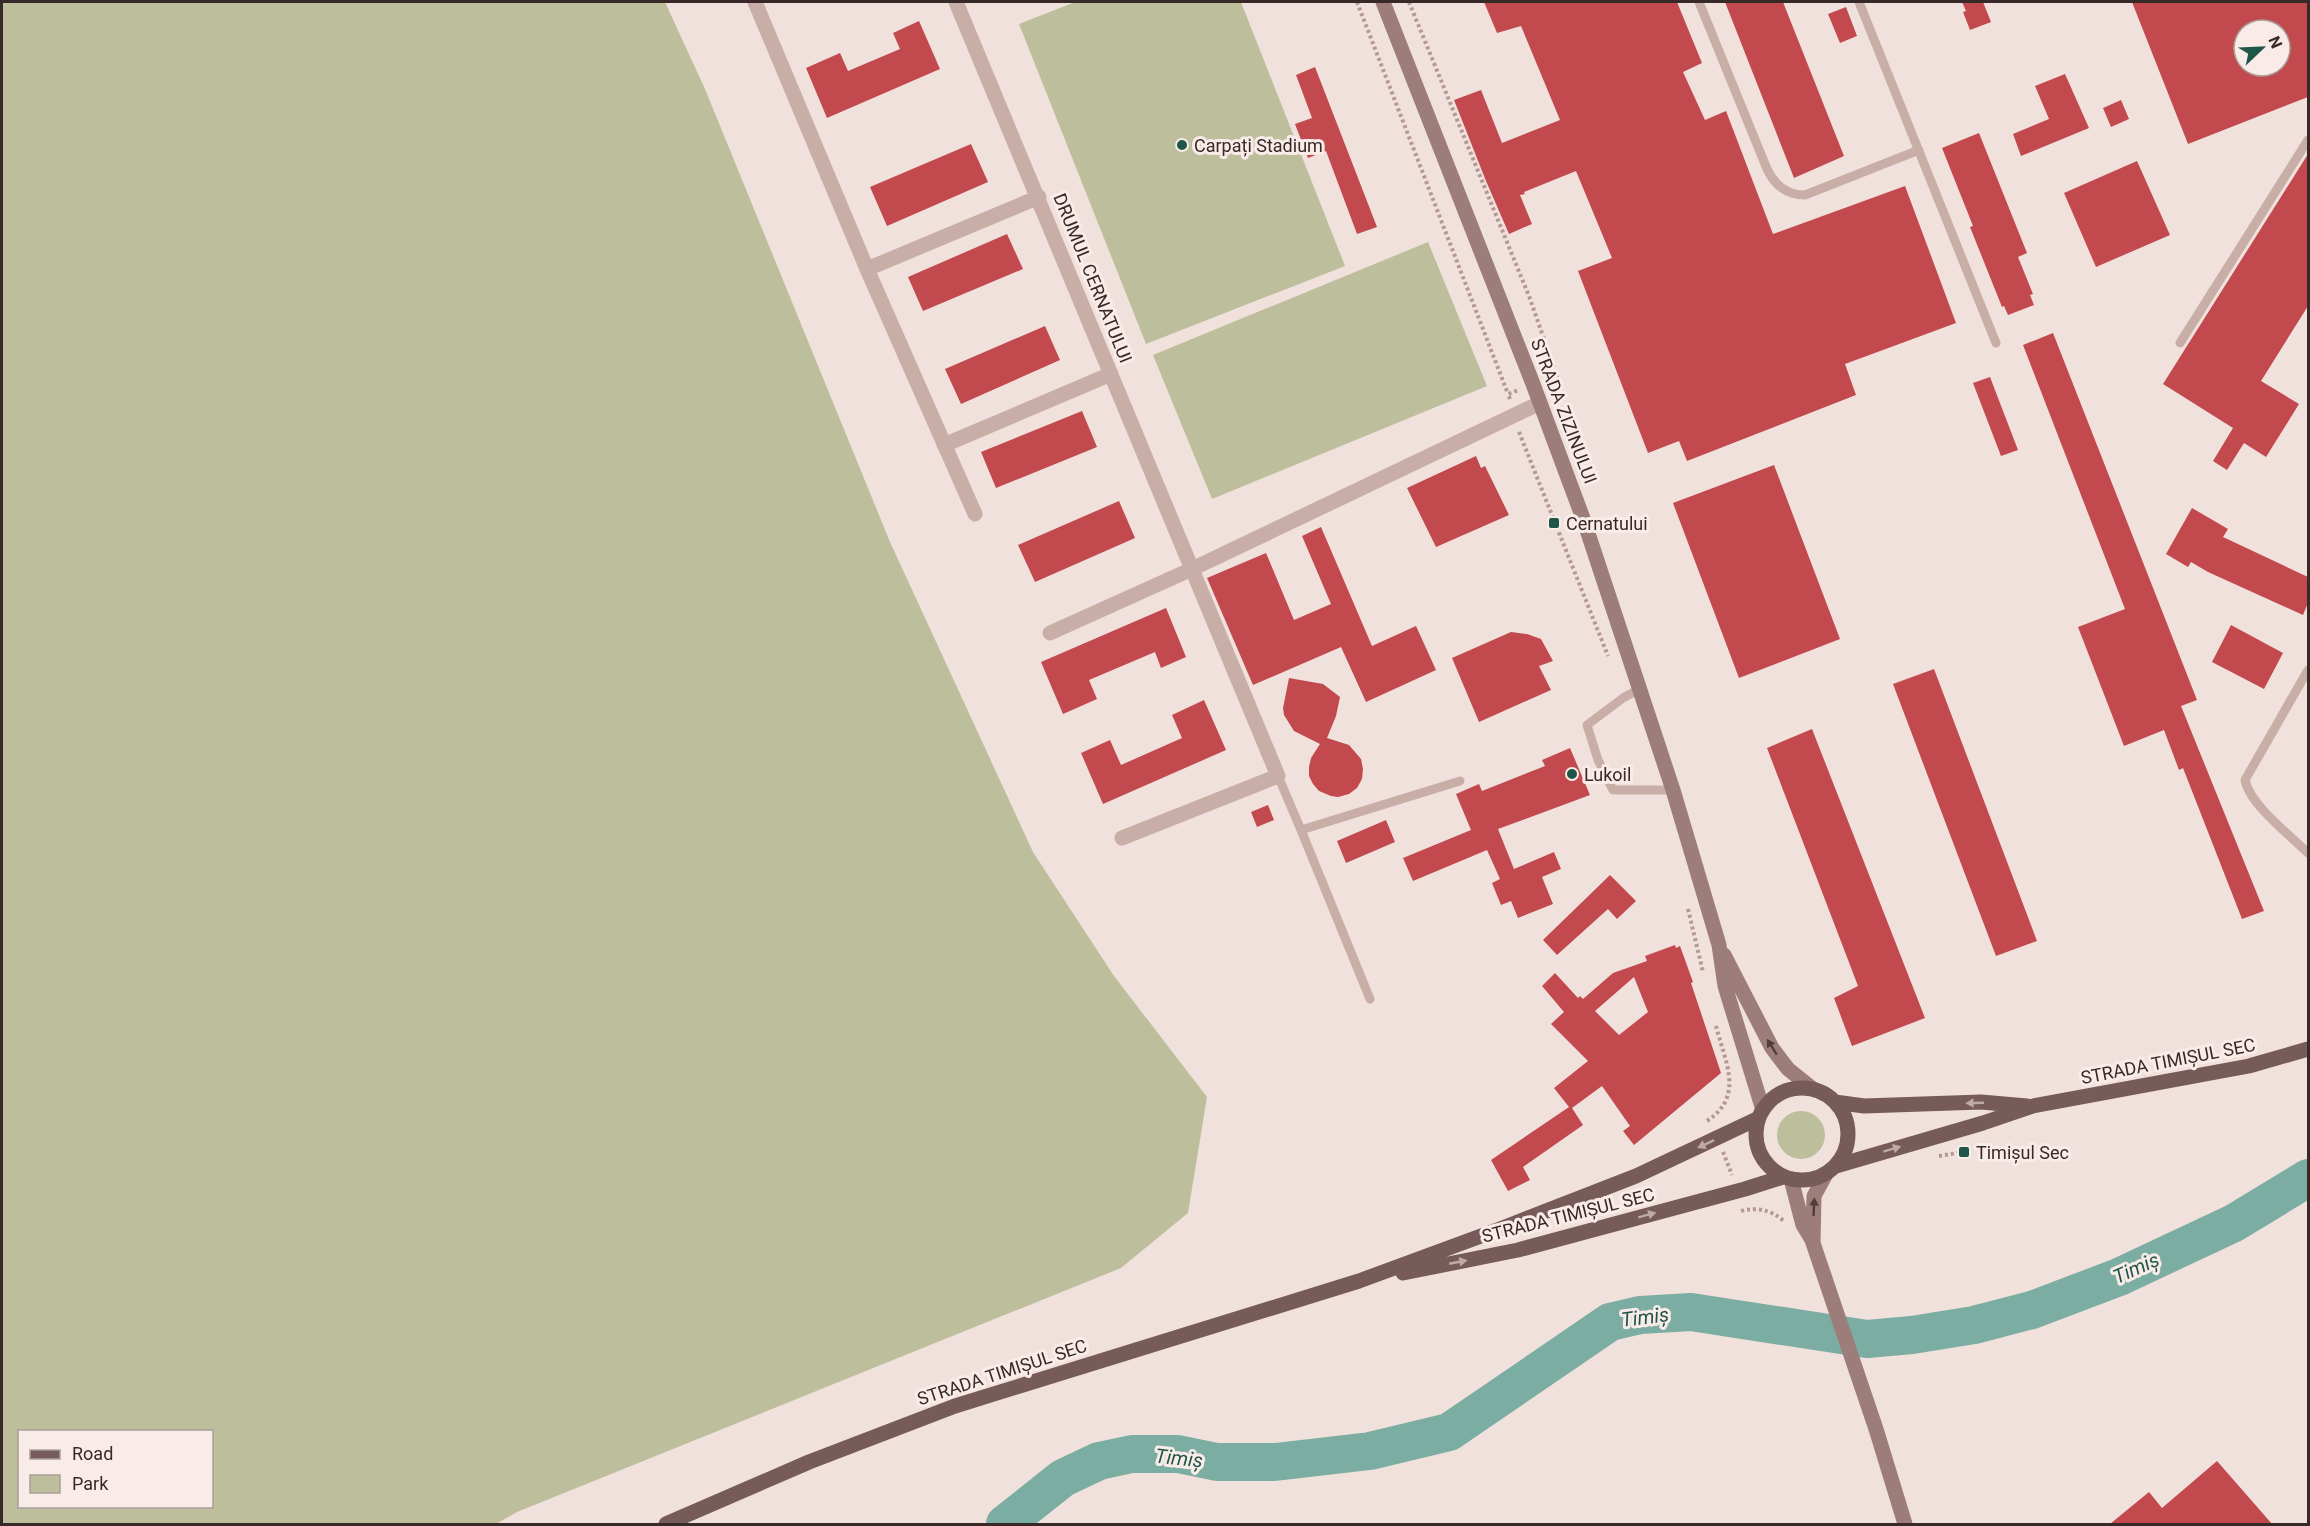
<svg xmlns="http://www.w3.org/2000/svg" width="2310" height="1526" viewBox="0 0 2310 1526" font-family="Roboto,sans-serif">
  <style>
    .green { fill: #bdbf9c; fill-rule: evenodd }
    .lines { fill: none; stroke-linecap: round; stroke-linejoin: round }
    .river { stroke: #7cada2; stroke-width: 38 }
    .building { fill: #c2494d; fill-rule: evenodd }
    .path { stroke: #b49892; stroke-width: 4; stroke-dasharray: 3 3; stroke-linecap: butt }
    .lane { stroke: #c9aea8; stroke-width: 9 }
    .street { stroke: #c9aea8; stroke-width: 15 }
    .secondary { stroke: #9c7d79; stroke-width: 15 }
    .primary { stroke: #775b5a; stroke-width: 15 }
    .oneway { fill: #503e3c }
    .oneway2 { fill: #beaba8 }
    .poi-dot { fill: #1f564a; stroke: #f9ece8; stroke-width: 2 }
    .labels { text-anchor: middle; dominant-baseline: central; stroke-width: 6; stroke-linejoin: round; paint-order: stroke }
    .poi-label { font-size: 18px; fill: #362928; stroke: #f9ece8; text-anchor: start }
    .street-label { font-size: 18px; fill: #362928; stroke: #f9ece8 }
    .water-label { font-size: 20px; font-style: italic; fill: #1f564a; stroke: #f9ece8 }
  </style>
  <rect width="100%" height="100%" fill="#f1e1dc"/>
  <path class="green" d="M2 2H665L705 89 890 542 1033 852 1114 976 1207 1097 1188 1213 1121 1268 517 1512 496 1524H2ZM20 1432H212V1506H20Z
    M1075 2H1241L1345 266 1146 344 1019 24Z
    M1428 242 1487 386 1212 499 1153 355Z
    M1777 1135a24 24 0 1 1 48 0a24 24 0 1 1-48 0Z"/>
  <g class="lines">
    <path class="river" d="M1005 1524 1063 1478 1099 1461 1132 1454H1178L1217 1462H1275L1370 1451 1449 1432 1610 1322 1640 1315 1691 1312 1867 1339 1912 1335 1974 1325 2032 1310 2119 1277 2234 1223 2308 1178"/>
  </g>
  <path class="building" d="M1484 2H1677L1702 63 1683 72 1705 120 1726 111 1773 234 1905 186 1956 323 1845 364 1856 395 1687 461 1679 441 1648 453 1578 271 1612 258 1576 171 1524 192 1525 194 1520 195 1532 224 1509 234 1486 181 1454 100 1481 90 1502 143 1560 120 1521 26 1497 33Z
    M1725 2H1783L1844 156 1794 178Z
    M1962 2H1983L1991 22 1970 30 1963 12 1966 11Z
    M2132 2H2308V97L2188 144ZM2244 30H2280V66H2244Z
    M1846 7 1857 36 1840 43 1828 14Z
    M919 21 940 69 827 118 806 68 840 53 848 71 900 49 893 33Z
    M1315 67 1377 227 1357 234 1326 151 1308 158 1295 124 1312 118 1296 75Z
    M2065 74 2089 128 2021 156 2013 134 2049 119 2035 86Z
    M2121 100 2129 119 2111 127 2103 108Z
    M1979 133 2027 253 2018 257 2033 294 2030 295 2034 305 2008 315 2004 306 2002 307 1970 227 1973 226 1942 148Z
    M971 144 988 182 887 226 870 187Z
    M2308 154V306L2261 381 2299 404 2266 457 2244 443 2227 470 2213 461 2233 428 2163 384Z
    M2137 161 2170 235 2096 267 2064 193Z
    M1007 234 1023 269 923 311 908 277Z
    M1045 326 1060 360 961 404 945 369Z
    M2053 333 2197 700 2181 706 2264 911 2242 919 2183 768 2179 770 2164 730 2124 746 2078 627 2125 609 2023 345Z
    M1990 377 2018 450 2001 456 1973 383Z
    M1082 411 1097 447 996 488 981 452Z
    M1476 456 1481 468 1485 466 1509 515 1436 547 1407 488Z
    M1774 465 1840 639 1739 678 1673 503Z
    M1119 501 1135 538 1035 582 1018 545Z
    M2192 508 2228 529 2223 537 2308 577V603L2303 615 2208 572 2191 562 2188 567 2166 554Z
    M1321 527 1372 646 1416 626 1436 670 1366 702 1341 647 1253 685 1207 578 1266 553 1294 620 1331 604 1302 536Z
    M1166 608 1186 657 1161 668 1155 652 1089 680 1097 699 1063 714 1041 662Z
    M2231 625 2283 653 2264 689 2212 662Z
    M1511 632 1527 634 1541 639 1553 661 1539 666 1551 690 1479 722 1452 658Z
    M1934 669 2037 941 1996 956 1893 684Z
    M1289 678 1323 684 1340 697 1336 716 1327 738 1349 745 1361 759 1363 769 1362 779 1357 788 1349 794 1338 797 1331 796 1319 791 1313 784 1309 776V767L1311 758 1320 744 1294 731 1284 715 1283 708Z
    M1204 700 1226 750 1103 804 1081 753 1110 740 1121 765 1182 738 1172 715Z
    M1812 729 1925 1018 1852 1046 1834 998 1858 986 1767 748Z
    M1570 748 1590 795 1498 829 1514 869 1554 852 1561 869 1542 877 1553 904 1518 918 1511 901 1501 905 1492 883 1500 879 1487 850 1413 881 1403 858 1471 830 1456 794 1479 784 1482 791 1545 766 1542 760Z
    M1268 805 1274 820 1257 827 1251 812Z
    M1386 820 1395 842 1346 863 1337 841Z
    M1610 875 1636 901 1617 919 1608 909 1557 955 1543 940Z
    M1675 945 1676 948 1680 946 1693 982 1691 983 1721 1073 1634 1145 1623 1131 1630 1126 1602 1086 1572 1108 1583 1125 1523 1167 1530 1180 1508 1191 1491 1160 1569 1107 1554 1088 1588 1061 1551 1024 1564 1012 1542 986 1555 973 1578 998 1580 996 1583 999 1613 973 1647 961 1645 956ZM1634 977 1648 1012 1619 1035 1595 1011Z
    M2217 1461 2272 1524H2110L2149 1492 2162 1508Z"/>
  <g class="lines">
    <path class="path" d="M1357 2 1508 394
      M1409 2 1529 296 1557 376 1548 379
      M1510 399 1508 394 1519 390
      M1519 432 1608 656
      M1688 909 1703 972
      M1707 1121C1745 1096 1725 1062 1716 1026
      M1723 1152 1732 1175
      M1939 1156 1964 1152
      M1741 1211C1758 1207 1771 1210 1784 1221"/>
    <path class="lane" d="M1699 2 1767 169C1775 186 1787 195 1805 195L1919 150
      M1859 2 1996 343
      M2180 343 2308 140
      M2308 670 2245 780C2250 805 2290 835 2308 853
      M1641 688 1623 698 1587 725 1598 760 1613 790H1673
      M1278 776 1301 830 1460 781
      M1301 830 1370 999"/>
    <path class="street" d="M755 2 867 269 975 514
      M956 2 1278 776 1122 838
      M867 269 1039 197
      M944 445 1111 374
      M1050 633 1192 569 1540 403"/>
    <path class="secondary" d="M1383 2 1533 384 1584 521 1673 790 1719 945 1725 986 1763 1110
      M1724 955 1772 1048 1788 1069 1813 1089
      M1826 1174 1814 1196 1813 1243 1876 1429 1905 1524
      M1791 1179 1803 1225 1812 1240"/>
    <path class="primary" d="M1756 1134a46 46 0 1 1 92 0a46 46 0 1 1-92 0Z
      M1835 1102 1864 1106 1981 1102 2027 1106
      M1836 1166 1983 1123 2033 1106 2249 1066 2308 1049
      M1403 1273 1518 1250 1745 1189 1783 1177
      M666 1524 809 1462 955 1406 1359 1281 1500 1229 1636 1176 1759 1118"/>
  </g>
  <defs><path id="oneway-solid" d="M-6-.8H1V-3.2L6.5 0L1 3.2V.8H-6Z" transform="scale(1.5)"/></defs>
  <g class="oneway">
    <use href="#oneway-solid" transform="translate(1772 1047) rotate(-122)"/>
    <use href="#oneway-solid" transform="translate(1814 1207) rotate(-87)"/>
  </g>
  <g class="oneway2">
    <use href="#oneway-solid" transform="translate(1975 1103) rotate(178)"/>
    <use href="#oneway-solid" transform="translate(1706 1144) rotate(155)"/>
    <use href="#oneway-solid" transform="translate(1892 1149) rotate(-17)"/>
    <use href="#oneway-solid" transform="translate(1647 1215) rotate(-15)"/>
    <use href="#oneway-solid" transform="translate(1458 1262) rotate(-11)"/>
  </g>
  <g class="poi-dot">
    <circle cx="1182" cy="145" r="6"/>
    <rect x="1548" y="517" width="12" height="12" rx="3"/>
    <circle cx="1572" cy="774" r="6"/>
    <rect x="1958" y="1146" width="12" height="12" rx="3"/>
  </g>
  <g class="labels">
    <g class="poi-label">
      <text x="1194" y="145">Carpați Stadium</text>
      <text x="1566" y="523">Cernatului</text>
      <text x="1584" y="774">Lukoil</text>
      <text x="1976" y="1152">Timișul Sec</text>
    </g>
    <g class="street-label">
      <text transform="translate(1093 278) rotate(68)">DRUMUL CERNATULUI</text>
      <text transform="translate(1564 411) rotate(69)">STRADA ZIZINULUI</text>
      <text transform="translate(2168 1061) rotate(-11)">STRADA TIMIȘUL SEC</text>
      <text transform="translate(1568 1215) rotate(-14)">STRADA TIMIȘUL SEC</text>
      <text transform="translate(1002 1372) rotate(-18)">STRADA TIMIȘUL SEC</text>
    </g>
    <g class="water-label">
      <text transform="translate(2136 1268) rotate(-24)">Timiș</text>
      <text transform="translate(1645 1317) rotate(-7)">Timiș</text>
      <text transform="translate(1179 1458) rotate(6)">Timiș</text>
    </g>
  </g>
  <rect width="2310" height="1526" fill="none" stroke="#362928" stroke-width="6"/>
  <rect x="18" y="1430" width="195" height="78" fill="#f9ece8" stroke="#ab9e9b" stroke-width="1.5"/>
  <rect x="30" y="1450" width="30" height="9" fill="#775b5a" stroke="#ab9e9b" stroke-width="1.5"/>
  <text x="72" y="1460" font-size="18" fill="#362928">Road</text>
  <rect x="30" y="1475" width="30" height="18" fill="#bdbf9c" stroke="#ab9e9b" stroke-width="1.5"/>
  <text x="72" y="1490" font-size="18" fill="#362928">Park</text>
  <g transform="translate(2262 48) rotate(67)"><circle r="28" fill="#f9ece8" stroke="#ab9e9b" stroke-width="1.5"/>
  <path d="M0-4.5L10 22L0 15L-10 22Z" fill="#1f564a"/>
  <text y="-9" font-size="16" font-weight="bold" text-anchor="middle" fill="#362928">N</text>
  </g>
</svg>
